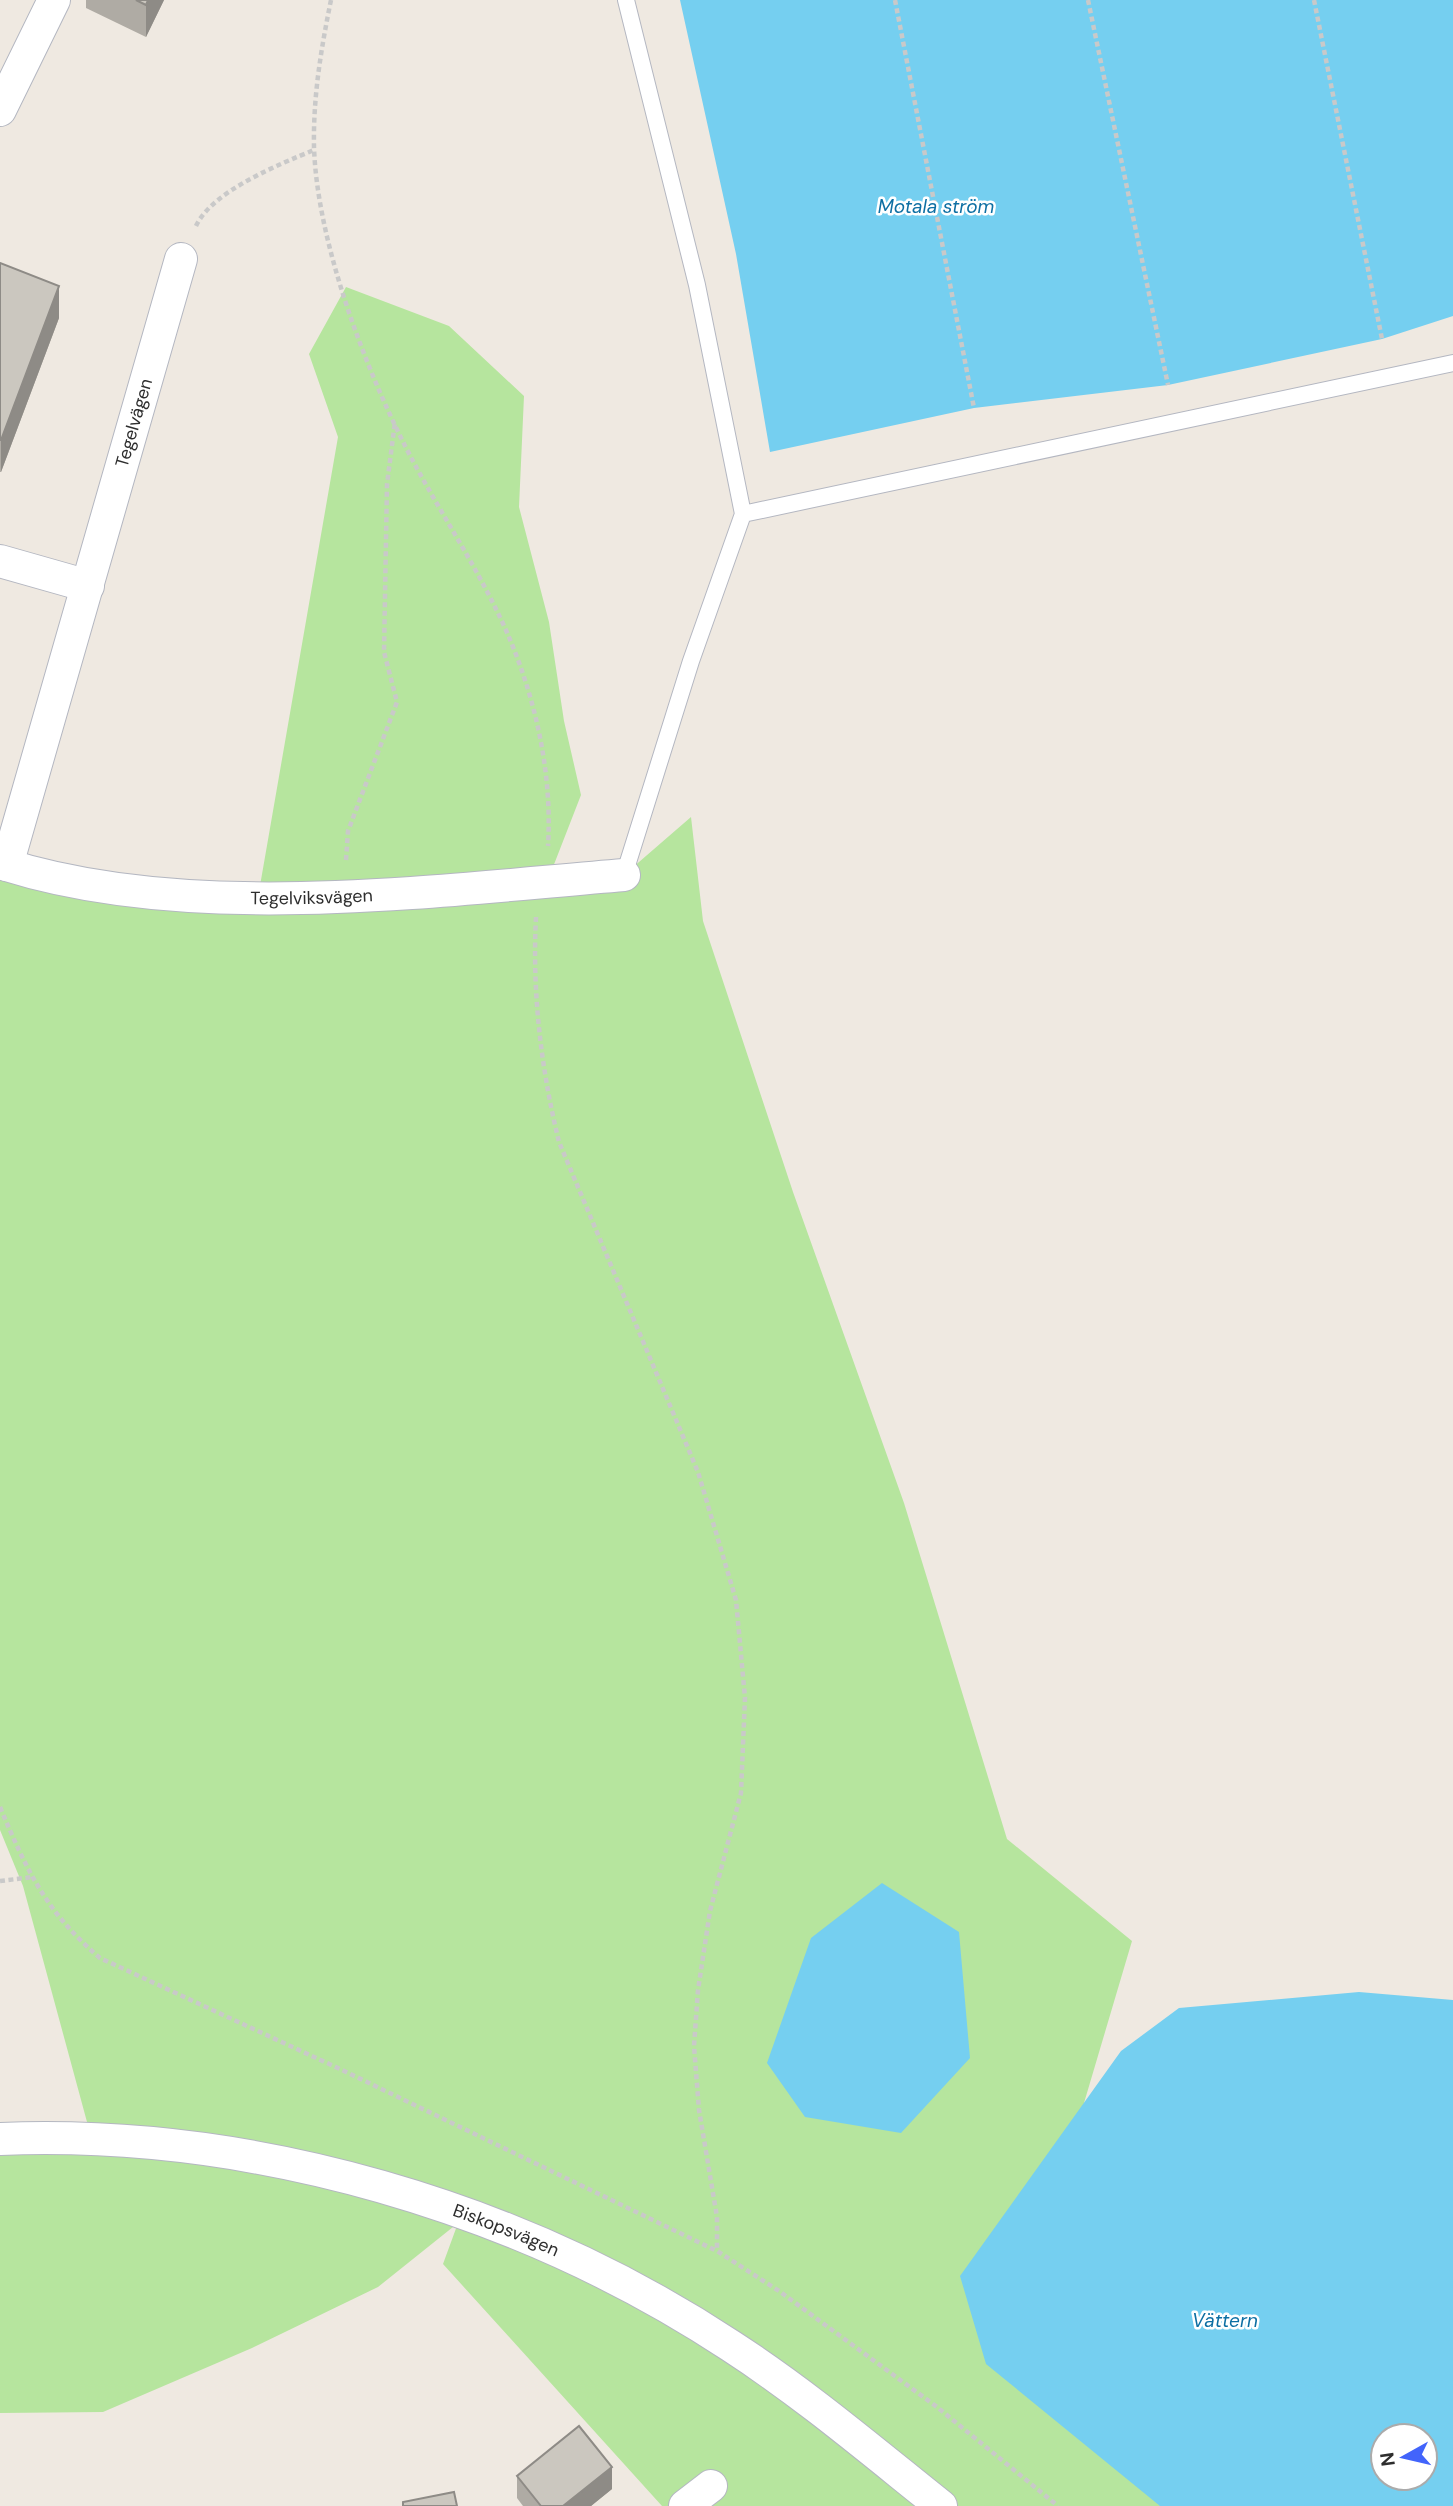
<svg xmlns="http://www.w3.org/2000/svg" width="1453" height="2506" viewBox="0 0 1453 2506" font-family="'DM Sans',sans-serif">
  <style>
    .green { fill: #b6e59e; fill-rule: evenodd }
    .water { fill: #75cff0; fill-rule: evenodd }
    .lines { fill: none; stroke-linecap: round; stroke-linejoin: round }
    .service-casing { stroke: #b4b7c1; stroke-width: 18 }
    .minor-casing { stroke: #b4b7c1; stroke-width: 34 }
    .path { stroke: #c9c9c9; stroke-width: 4.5; stroke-dasharray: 5 3.5; stroke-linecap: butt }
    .service { stroke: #fff; stroke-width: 16 }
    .minor { stroke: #fff; stroke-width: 32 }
    .wall { fill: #afaba4 }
    .shaded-wall { fill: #8e8b86 }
    .building { fill: #cbc7bf; stroke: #8e8b86; stroke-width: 2 }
    .labels { text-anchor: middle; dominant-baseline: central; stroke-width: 5; stroke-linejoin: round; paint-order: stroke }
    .street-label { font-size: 18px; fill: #2e2e2e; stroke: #fff }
    .water-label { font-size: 19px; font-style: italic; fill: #0d6fa3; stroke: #fff }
  </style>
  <rect width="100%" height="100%" fill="#efe9e1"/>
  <path class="green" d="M346 287 449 326 524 396 519 507 549 622 564 721 581 795 553 867 624 875 691 817 703 921 793 1192 904 1503 1007 1839 1132 1941 1084 2103 1443 2410 1453 2506H662L443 2264 458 2223 378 2287 252 2348 103 2412 0 2413V2141L90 2133 23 1886 0 1830V865L257 903 338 437 309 354ZM1383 2436H1425V2478H1383Z"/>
  <path class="water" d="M680 0H1453V316L1382 339 1168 385 974 408 770 452 736 254Z
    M882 1883 959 1932 970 2058 901 2133 805 2117 767 2063 811 1938Z
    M1359 1992 1453 2000V2506H1160L986 2364 960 2276 1121 2051 1179 2008ZM1383 2436H1425V2478H1383Z"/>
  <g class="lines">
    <g class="service-casing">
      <path id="service" d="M743 514 1453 363
        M624 875 691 661 743 514 697 285 626 0"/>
    </g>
    <g class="minor-casing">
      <g id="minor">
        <path d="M0 110 54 0"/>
        <path d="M0 561 88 586"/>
        <path id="s1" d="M0 863C187 924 430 891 624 875"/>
        <path id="s2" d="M7 865 181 259"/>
        <path id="s3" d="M0 2139C253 2129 520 2207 731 2346 805 2394 872 2451 941 2506"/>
        <path d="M685 2506 711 2486"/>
      </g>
    </g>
    <path class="path" d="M331 0C321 49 313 97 314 147 317 244 368 377 414 463 441 513 472 560 497 611 532 682 553 767 548 846
      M895 0 974 408
      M1088 0 1168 385
      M1314 0 1382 339
      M196 226C212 191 280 164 314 150
      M346 860 348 831 397 702 384 652 387 484 395 422
      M536 917C532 992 541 1069 559 1142L698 1472 736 1600 745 1698 741 1793 710 1911 698 1990 694 2046 699 2110 717 2217V2251
      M0 1807C27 1871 46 1912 100 1958L340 2069 717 2251 779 2291 937 2407 1058 2506
      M0 1881 33 1877"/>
    <use href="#service" class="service"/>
    <use href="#minor" class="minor"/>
  </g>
  <path class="wall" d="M86 0H164L146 37 86 8Z
    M0 263 59 318 1 472H0Z
    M517 2476 612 2489 591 2506H523L517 2498Z"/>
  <path class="shaded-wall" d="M148 0H164L146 37V5Z
    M59 286V318L1 472V440Z
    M612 2467V2489L591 2506H563Z"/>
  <path class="building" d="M136 0H148L146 5Z
    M0 263 59 286 1 440H0Z
    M579 2426 612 2467 563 2506H541L517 2476Z
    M454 2492 457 2506H403V2502Z"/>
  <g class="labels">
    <g class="street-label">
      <text stroke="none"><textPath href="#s2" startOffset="460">Tegelvägen</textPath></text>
      <text stroke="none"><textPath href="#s1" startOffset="315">Tegelviksvägen</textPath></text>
      <text stroke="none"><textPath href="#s3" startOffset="518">Biskopsvägen</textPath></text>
    </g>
    <g class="water-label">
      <text x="936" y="206">Motala ström</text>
      <text x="1225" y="2320">Vättern</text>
    </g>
  </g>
  <g transform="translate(1404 2457) rotate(262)"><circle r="33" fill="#ffffff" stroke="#ababab" stroke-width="2"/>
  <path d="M0-5L12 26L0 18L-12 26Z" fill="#4264fb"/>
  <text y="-10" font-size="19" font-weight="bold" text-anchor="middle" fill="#2e2e2e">N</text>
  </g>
</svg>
